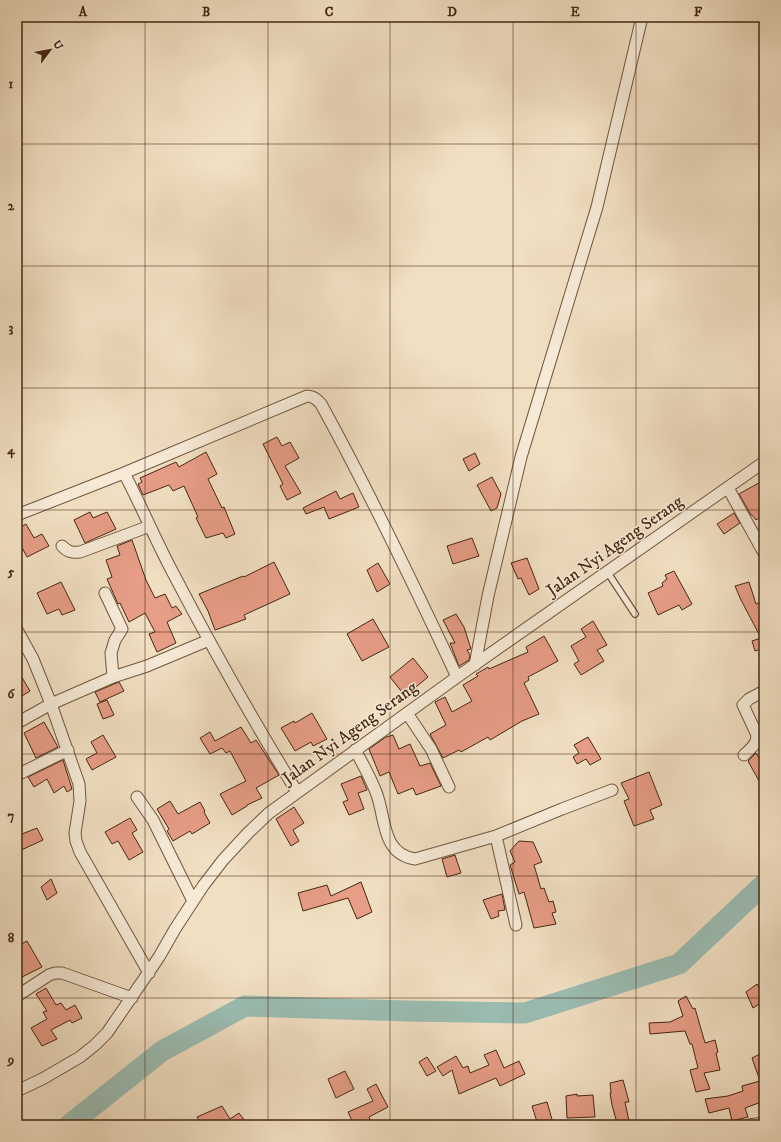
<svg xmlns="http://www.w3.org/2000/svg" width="781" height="1142" viewBox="0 0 781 1142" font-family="'IM FELL DW Pica',serif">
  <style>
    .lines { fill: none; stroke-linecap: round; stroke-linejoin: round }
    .river { stroke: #9bbdb3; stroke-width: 21 }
    .building { fill: #e79d86; stroke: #462712 }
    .service-casing { stroke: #71553e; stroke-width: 8 }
    .minor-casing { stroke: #71553e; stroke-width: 13 }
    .service { stroke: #f6ead7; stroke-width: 5.5 }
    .minor { stroke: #f6ead7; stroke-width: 11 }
    .grid { fill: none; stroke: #462712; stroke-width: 1; stroke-opacity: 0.55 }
    .labels { text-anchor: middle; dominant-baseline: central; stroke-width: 3; stroke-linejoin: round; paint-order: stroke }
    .street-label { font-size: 17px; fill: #462712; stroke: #f6ead7 }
    .neatline { fill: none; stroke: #462712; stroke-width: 1.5 }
    .grid-label { font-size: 13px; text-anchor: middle; font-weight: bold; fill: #462712 }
  </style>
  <rect width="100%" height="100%" fill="#f1dfc2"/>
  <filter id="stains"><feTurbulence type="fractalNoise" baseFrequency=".005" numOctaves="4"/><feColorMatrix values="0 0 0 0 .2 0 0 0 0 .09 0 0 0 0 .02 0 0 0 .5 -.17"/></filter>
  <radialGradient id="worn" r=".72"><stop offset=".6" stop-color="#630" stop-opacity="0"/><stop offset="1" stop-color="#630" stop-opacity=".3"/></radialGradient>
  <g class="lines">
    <path class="river" d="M69 1125 162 1051 245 1006 407 1011 525 1013 679 964 764 884"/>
  </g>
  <path class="building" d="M277 437 282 446 290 442 299 458 285 466 301 493 287 500 280 486 283 484 263 444Z
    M206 452 217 474 208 479 222 508 224 507 235 534 226 538 223 533 206 538 196 518 198 517 184 486 173 491 169 485 143 495 138 484 142 482 140 478 176 462 179 467Z
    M475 453 480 464 469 471 463 459Z
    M492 477 501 494 497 508 491 511 477 485Z
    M764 480V515L756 520 752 515H751L739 494Z
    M336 491 340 499 353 493 359 507 329 519 324 507 306 514 303 508Z
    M90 512 93 518 107 512 116 529 85 543 74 520Z
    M734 513 740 523 724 534 717 524Z
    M26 524 34 538 42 534 49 546 27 557 17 538V529Z
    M472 538 479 556 453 564 447 546Z
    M132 540 146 580 155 598 165 594 172 608 176 606 182 614 167 622 176 643 157 652 149 634 155 632 145 613 129 622 120 603 118 604 107 579 112 577 106 560 120 555 117 546Z
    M527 558 539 589 529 595 521 578 518 579 511 563Z
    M274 562 290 594 244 615 246 619 215 630 208 611 199 594 243 576 244 577Z
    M378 563 390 584 377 592 367 570Z
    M674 571 692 604 682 610 679 605 658 615 648 593 663 586 662 583 667 579 665 575Z
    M61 582 75 610 62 615 59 609 47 614 37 593Z
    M749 582 756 604 764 600V648L755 651 752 641 761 638 741 600 735 586Z
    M456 614 464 627 471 649 467 650 470 655 469 660 459 666 450 643H455L443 620Z
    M373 619 389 647 362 661 347 634Z
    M593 621 607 645 597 650 604 661 581 675 574 664 579 661 571 646 586 637 581 629Z
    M544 636 558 661 528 677 529 680 524 683 539 714 522 721 490 740 488 737 461 752 459 750 443 758 430 734 446 725 435 702 445 697 452 712 472 701 463 685 478 676 476 674 488 667 489 669 528 652 526 647Z
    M413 658 428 677 405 696 390 677Z
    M17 669 30 691 17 699Z
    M119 682 124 691 100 702 95 692Z
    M107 700 114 715 103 719 97 704Z
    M312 713 327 739 313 746 311 742 295 751 281 728 294 721 295 723Z
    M44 722 58 747 36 758 24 733Z
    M241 727 251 743 256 740 279 775 256 788 262 798 247 805V806L232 815 220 794 246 781 230 751 226 753 222 748 210 754 200 738 210 732 215 741Z
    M103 735 116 757 92 770 86 759 97 753 91 742Z
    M393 735 399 749 410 744 420 766 430 763 441 786 416 795 413 788 398 794 389 772 380 776 369 749 386 737Z
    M588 737 601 759 590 765 586 759 577 764 573 757 579 753 574 745Z
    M756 753 764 766V790L748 761Z
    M63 760 72 789 67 792 64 786 54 793 47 779 34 787 28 777Z
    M649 772 662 805 650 810 654 819 634 826 624 801 629 799 621 783Z
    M361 776 367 790 358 793 364 809 349 815 343 802 348 800 341 784Z
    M170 801 178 814 200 802 205 811 204 812 210 823 192 834 190 831 173 841 167 831 169 829 157 809Z
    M294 807 304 823 293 830 299 841 291 846 276 819Z
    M130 818 137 830 132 833 143 852 129 860 118 841 112 844 105 832Z
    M37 828 43 840 17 852V836Z
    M519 841 533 842 542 862 534 865 541 889 544 888 549 902 553 901 556 912 552 913 556 924 534 928 524 892 519 894 510 865 515 862 510 851Z
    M455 855 461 873 447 877 442 859Z
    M51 879 57 893 47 900 41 887Z
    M361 882 372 912 357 919 348 898 303 911 298 893 327 885 331 896Z
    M502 894 505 910 498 911 499 916 491 919 483 900Z
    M27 941 42 967 22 977 17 969V946Z
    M757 984 764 995V1001L753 1008 746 992Z
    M46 988 56 1005 61 1003 66 1010 75 1005 82 1018 72 1023 70 1020 51 1030 57 1039 42 1046 31 1028 47 1019 43 1012 47 1011 36 994Z
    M686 996 693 1009 695 1008 705 1043 715 1040 718 1052 716 1053 720 1070 704 1073 710 1089 696 1092 690 1070 698 1068 692 1044H690L685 1031 650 1034 649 1023 670 1022 683 1016 678 1001Z
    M496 1050 504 1068 519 1061 525 1074 500 1086 496 1078 459 1094 452 1070 443 1076 437 1067 456 1056 463 1068 468 1066 470 1073 489 1065 484 1055Z
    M764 1052V1101L745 1108 748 1117 732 1121 729 1108 709 1113 705 1099 728 1096 743 1091 742 1086 760 1081 752 1058Z
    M427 1057 436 1071 427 1076 419 1062Z
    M345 1071 354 1089 336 1098 328 1079Z
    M623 1080 629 1102H625L629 1121 617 1123 612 1105 610 1093H611L610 1083Z
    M376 1084 388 1107 369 1117 372 1125H354L348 1112 373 1101 367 1089Z
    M577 1094V1096L593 1095 595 1117 567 1118 566 1096Z
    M547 1102 553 1123 548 1125H538L532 1106Z
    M222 1106 230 1119 239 1113 245 1121 238 1125H220L218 1121 207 1125H202L197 1117Z"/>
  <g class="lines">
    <g class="service-casing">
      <path id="service" d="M608 573 635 614"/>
    </g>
    <g class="minor-casing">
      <path id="minor" d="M124 473 307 396C313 396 317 399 321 404 370 493 414 585 457 677
        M728 488 764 553
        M17 515 124 473C141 505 155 539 172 571 211 646 253 720 297 792
        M62 546C68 552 72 553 80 552L150 526
        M105 593 122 629 115 640 111 653 113 677
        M17 630 33 659 51 704 79 784 80 801 75 833 76 841 80 852 149 973
        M475 665 488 596 521 457 597 207 642 17
        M407 713 431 749 449 787
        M17 723 51 704 113 677 147 666 209 640
        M355 750C363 764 370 777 376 792 386 817 381 854 415 859L496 836 562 809 612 790
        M744 755C750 749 757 745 757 735L743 705 749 699 764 691
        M17 775 68 750
        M137 797 153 820 193 901
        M496 836 516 925
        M17 996 49 975 55 973H62L132 998
        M17 1091 44 1078 80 1057 95 1045 107 1033 159 957 175 929 203 886 223 860 248 833 269 813 457 677 764 462
        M749 1125 764 1123"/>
    </g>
    <use href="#service" class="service"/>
    <use href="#minor" class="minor"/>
  </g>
  <path class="grid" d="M145 17V1125M268 17V1125M390 17V1125M513 17V1125M636 17V1125M17 144H764M17 266H764M17 388H764M17 510H764M17 632H764M17 754H764M17 876H764M17 998H764"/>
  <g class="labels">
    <g class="street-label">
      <text transform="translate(615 546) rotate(-35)">Jalan Nyi Ageng Serang</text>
      <text transform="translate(350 733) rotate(-36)">Jalan Nyi Ageng Serang</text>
    </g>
  </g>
  <rect width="781" height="1142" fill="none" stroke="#f1dfc2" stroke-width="44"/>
  <g transform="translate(50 50) rotate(58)" stroke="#f6ead7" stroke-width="3" paint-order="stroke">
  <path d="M0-3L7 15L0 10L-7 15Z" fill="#462712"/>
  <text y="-6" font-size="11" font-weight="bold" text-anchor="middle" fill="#462712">U</text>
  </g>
  <rect x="22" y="22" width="737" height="1098" class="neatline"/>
  <g class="grid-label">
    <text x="83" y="16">A</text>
    <text x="206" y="16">B</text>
    <text x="329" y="16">C</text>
    <text x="452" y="16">D</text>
    <text x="575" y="16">E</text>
    <text x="698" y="16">F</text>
    <text x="11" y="88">1</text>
    <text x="11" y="210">2</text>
    <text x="11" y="332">3</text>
    <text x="11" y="454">4</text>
    <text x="11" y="576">5</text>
    <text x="11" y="698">6</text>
    <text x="11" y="820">7</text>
    <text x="11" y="942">8</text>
    <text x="11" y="1064">9</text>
  </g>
  <rect width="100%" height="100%" filter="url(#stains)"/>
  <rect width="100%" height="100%" fill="url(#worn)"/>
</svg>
